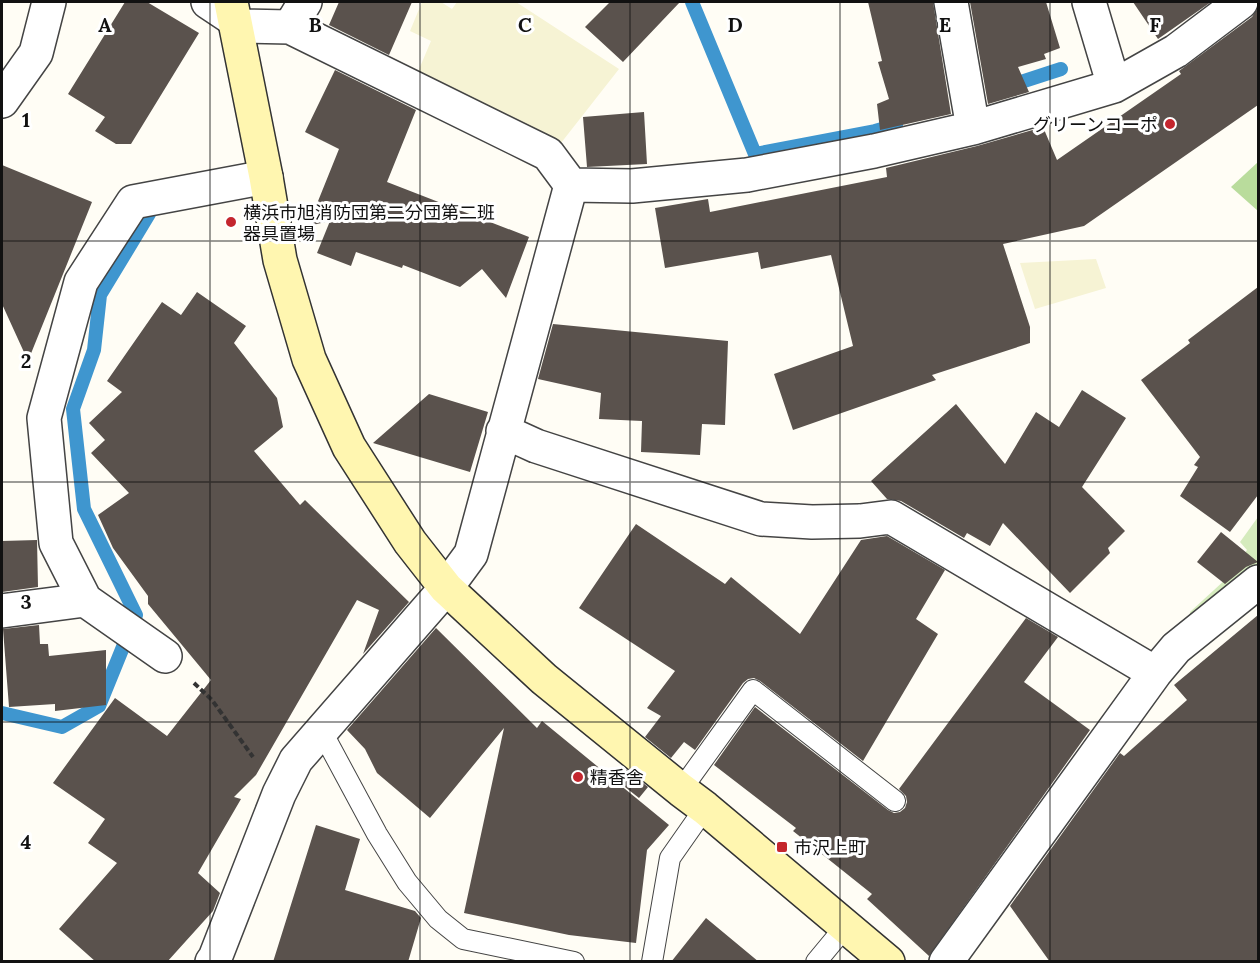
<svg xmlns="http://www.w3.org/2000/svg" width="1260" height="963" viewBox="0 0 1260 963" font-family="Lora,'Noto Sans JP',serif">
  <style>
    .farmland { fill: #f6f3d4 }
    .green { fill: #d5ebbd }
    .forest { fill: #b9dc9c }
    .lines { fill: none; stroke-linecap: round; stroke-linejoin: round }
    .stream { stroke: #3f96cf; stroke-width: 14 }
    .building { fill: #5a524d }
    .lane-casing { stroke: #444; stroke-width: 22 }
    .street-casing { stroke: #444; stroke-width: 36 }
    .secondary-casing { stroke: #333; stroke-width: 36 }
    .path { stroke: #333; stroke-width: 4; stroke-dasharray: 6 3; stroke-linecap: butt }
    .lane { stroke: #fff; stroke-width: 20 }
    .street { stroke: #fff; stroke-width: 33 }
    .secondary { stroke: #fff6b0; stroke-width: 33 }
    .grid { fill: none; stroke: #111; stroke-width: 1.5; stroke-opacity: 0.55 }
    .poi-dot { fill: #c4262e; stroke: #fff; stroke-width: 2 }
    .labels { text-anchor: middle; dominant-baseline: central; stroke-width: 6; stroke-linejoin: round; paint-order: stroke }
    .poi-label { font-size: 18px; fill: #111; stroke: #fff; text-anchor: start }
    .grid-label { font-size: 20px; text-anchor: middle; font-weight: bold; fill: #111; stroke: #fff; stroke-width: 6; stroke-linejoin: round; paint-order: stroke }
  </style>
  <rect width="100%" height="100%" fill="#fffdf5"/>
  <path class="farmland" d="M422 2H441L452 9 457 2H516L619 69 561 143 417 74 431 41 410 31Z
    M1096 259 1106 288 1035 309 1020 263Z"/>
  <path class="green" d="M1258 517V570L1189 624 1190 612 1226 579 1247 550 1240 542Z"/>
  <path class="forest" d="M1258 162V211L1231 187Z"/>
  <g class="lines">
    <path class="stream" d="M692 2 755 154 875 131 896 125
      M1009 86 1061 69
      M2 713 62 727 99 706 136 615 84 509 73 409 94 350 100 295 149 214"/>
  </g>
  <path class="building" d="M125 2H147L199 33 131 144H116L95 131 105 117 68 94Z
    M339 2H412L389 55 329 25Z
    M610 2H680L623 62 585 27Z
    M868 2H933L951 114 880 130 877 104 889 99 878 62 882 61Z
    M970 2H1046L1060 48 1044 54 1046 59 1018 67 1029 92 988 104Z
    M1133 2H1211L1158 39Z
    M1258 8V105L1084 226 1003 244 1030 327V343L932 375 936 380 793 430 774 374 853 346 831 255 761 269 758 252 665 268 655 208 708 199 710 212 887 177 886 168 977 146 1043 127 1057 160 1181 74 1179 71 1252 17Z
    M335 70 416 110 387 182 529 237 506 298 482 269 460 287 403 265 402 268 356 252 351 266 317 253 330 221 308 226 339 149 305 132Z
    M644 112 647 164 587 167 583 117Z
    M2 165 92 202 28 361 2 304Z
    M1258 287V495L1230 532 1180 496 1198 467 1194 465 1200 457 1141 380 1190 343 1188 340Z
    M197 292 246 326 234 343 277 398 283 427 254 451 300 505 305 500 409 602 363 654 379 610 357 600 256 775 234 797 241 799 198 873 220 893 213 911 167 962H96L59 929 117 863 88 843 105 819 53 783 115 698 167 736 211 680 148 604V596L113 548 98 515 129 493 91 453 105 440 89 423 122 392 107 381 162 302 181 315Z
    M553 324 728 341 725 425 702 424 700 455 641 452 642 421 599 419 601 393 538 379Z
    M1082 390 1126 418 1082 487 1125 531 1108 548 1110 553 1070 593 1003 523 990 546 967 533 964 538 901 501 887 499 871 481 956 404 1005 464 1036 412 1059 427Z
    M429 394 488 412 470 472 373 443Z
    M636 524 725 584 731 577 800 634 861 540 887 536 945 570 916 619 938 634 863 761 760 681 754 678 748 679 743 683 695 750 684 742 671 758 645 737 661 716 647 708 675 671 579 608Z
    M1221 532 1258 562 1246 567 1225 584 1197 562Z
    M37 540 38 587 2 592V541Z
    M1258 615V962H1050L1010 906 1120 753 1124 756 1187 700 1174 685Z
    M1026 618 1058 637 1024 682 1090 730 929 956 867 899 872 894 793 831 796 828 714 765 755 707 888 810 894 813 900 812 905 808 907 802 906 796 899 789Z
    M39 625 40 644H48L49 656 106 650V705L55 711V704L9 707 3 629Z
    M436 628 537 728 542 721 669 825 647 850 636 943 569 935 464 913 504 728 430 818 377 773 365 749 347 730Z
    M623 767 648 787 639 798 615 779Z
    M316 825 360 839 345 890 415 911 421 918 408 962H273Z
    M706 918 759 962H671Z"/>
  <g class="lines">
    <g class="lane-casing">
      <path id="lane" d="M321 730 377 834 407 882 438 919 463 939 574 962
        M681 790 753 690 895 801
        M652 962 670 858 705 808
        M816 962 845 927"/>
    </g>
    <g class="street-casing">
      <path id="street" d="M208 2 235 20
        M951 2 973 128
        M1089 2 1114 86
        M237 26 290 27 548 154 571 185 632 186 747 175 874 151 973 128 1114 86 1176 51 1241 2
        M290 27 305 2
        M2 101 36 53 49 2
        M503 431 536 446 761 519 812 522 860 521 891 517 1155 673
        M2 611 85 600
        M165 656 85 600 56 543 44 418 81 282 133 202 266 177
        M212 962 215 958 279 794 296 760 446 588 471 554 571 185
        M946 962 1155 673 1176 648 1258 582"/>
    </g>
    <g class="secondary-casing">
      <path id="secondary" d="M231 2 266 177 280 260 309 359 349 447 410 542 446 588 544 679 681 790 705 808 888 962"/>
    </g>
    <path class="path" d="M194 683 212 700 253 757"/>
    <use href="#lane" class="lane"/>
    <use href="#street" class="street"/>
    <use href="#secondary" class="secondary"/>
  </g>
  <path class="grid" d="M210 2V962M420 2V962M630 2V962M840 2V962M1050 2V962M2 241H1258M2 482H1258M2 722H1258"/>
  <g class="poi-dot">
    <circle cx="1170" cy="124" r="6"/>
    <circle cx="231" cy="222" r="6"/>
    <circle cx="578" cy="777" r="6"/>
    <rect x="776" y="841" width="12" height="12" rx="3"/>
  </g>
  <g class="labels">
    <g class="poi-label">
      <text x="1158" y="124" text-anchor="end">グリーンコーポ</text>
      <text x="243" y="212">横浜市旭消防団第二分団第二班<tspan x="243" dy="21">器具置場</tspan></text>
      <text x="590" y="777">精香舎</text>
      <text x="794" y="847">市沢上町</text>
    </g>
  </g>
  <g class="grid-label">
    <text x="105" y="32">A</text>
    <text x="315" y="32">B</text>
    <text x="525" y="32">C</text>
    <text x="735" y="32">D</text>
    <text x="945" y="32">E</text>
    <text x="1155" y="32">F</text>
    <text x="26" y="127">1</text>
    <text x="26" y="368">2</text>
    <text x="26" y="609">3</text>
    <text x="26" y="849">4</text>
  </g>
  <rect width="1260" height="963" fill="none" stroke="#111111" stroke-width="6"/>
</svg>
